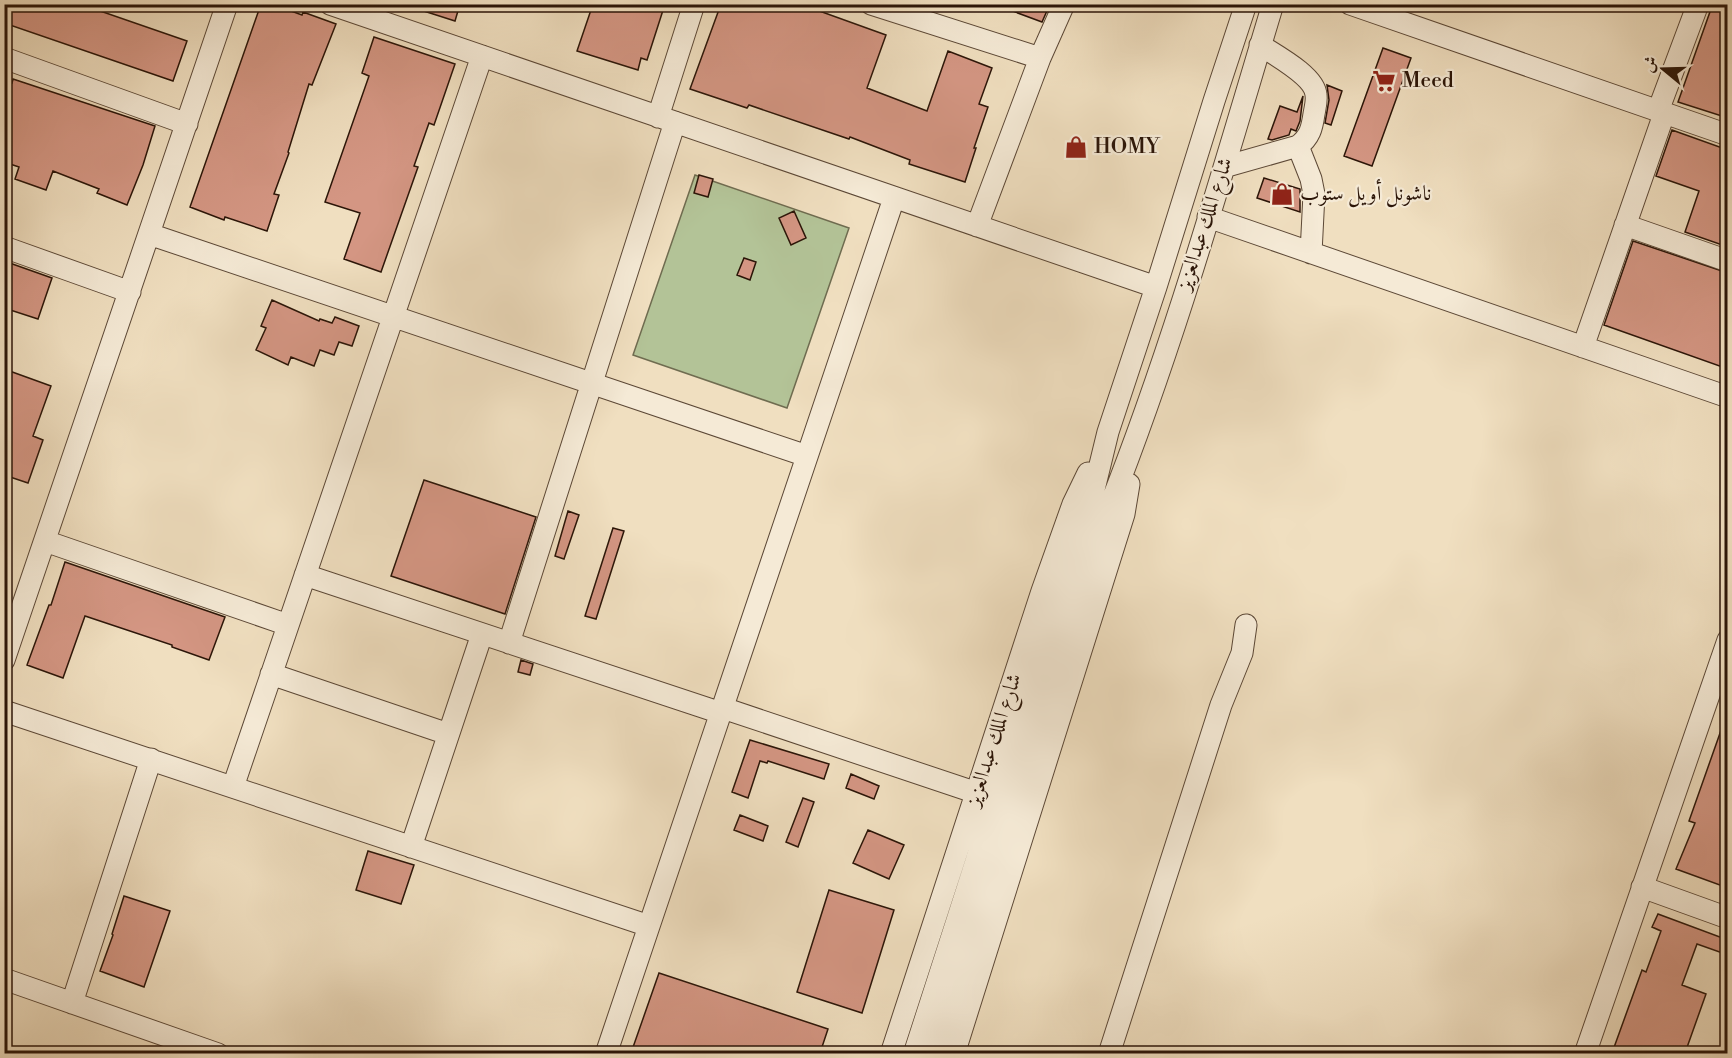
<svg xmlns="http://www.w3.org/2000/svg" width="1732" height="1058" viewBox="0 0 1732 1058" font-family="'Libre Bodoni',Amiri,serif">
  <style>
    .green { fill: #b3c397; stroke: #6f6c50; stroke-width: 1.5 }
    .building { fill: #d49683; stroke: #2b1508; stroke-width: 1.5 }
    .lines { fill: none; stroke-linecap: round; stroke-linejoin: round }
    .minor-casing { stroke: #5c4836; stroke-width: 23 }
    .minor { stroke: #f5ead6; stroke-width: 21 }
    .labels { text-anchor: middle; dominant-baseline: central; stroke-width: 4.5; stroke-linejoin: round; paint-order: stroke }
    .poi-label { font-size: 21px; fill: #2b1508; stroke: #f5ead6; text-anchor: start }
    .street-label { font-size: 21px; fill: #2b1508; stroke: #f5ead6 }
  </style>
  <rect width="100%" height="100%" fill="#f0dfc0"/>
  <filter id="stains"><feTurbulence type="fractalNoise" baseFrequency=".00333" numOctaves="4"/><feColorMatrix values="0 0 0 0 .2 0 0 0 0 .09 0 0 0 0 .02 0 0 0 .5 -.17"/></filter>
  <radialGradient id="worn" r=".72"><stop offset=".6" stop-color="#630" stop-opacity="0"/><stop offset="1" stop-color="#630" stop-opacity=".3"/></radialGradient>
  <path class="green" d="M695 175 849 228 787 408 633 355Z"/>
  <path class="building" d="M4 4H80L187 41 173 81 4 23Z
    M261 4H272L302 15 303 12 336 24 312 85 309 84 288 152 289 153 274 194 279 195 267 231 225 217 224 220 190 207Z
    M411 4H460L455 21 411 7Z
    M593 4H665L647 60 641 58 638 70 577 51Z
    M721 4H800L886 35 867 88 927 111 948 51 992 68 979 104 988 107 974 148H976L965 182 909 164 910 160 850 137 849 139 749 105 747 108 690 89Z
    M999 4H1050L1042 22 999 6Z
    M1711 9 1728 14V118L1678 102Z
    M374 37 455 64 434 125 429 123 414 166 418 167 381 272 344 259 360 213 325 202 369 76 362 73Z
    M1383 48 1411 58 1372 166 1344 156Z
    M13 79 155 126 143 165 127 205 97 193 99 189 53 171 46 190 15 179 19 167 4 162V80L12 83Z
    M1327 85 1342 91 1331 125 1325 123 1329 100Z
    M1303 96 1300 121 1296 131 1291 129 1289 135 1272 140 1268 139 1280 106 1297 112Z
    M1672 130 1728 150V247L1685 232 1699 191 1656 176Z
    M699 175 713 179 708 197 694 193Z
    M1264 178 1300 189V212L1257 198Z
    M794 211 806 238 791 245 779 218Z
    M1633 241 1728 273V369L1604 325Z
    M744 258 756 262 750 280 737 275Z
    M4 261 52 278 38 319 4 308Z
    M272 300 319 321 320 319 332 323 335 317 359 326 352 346 339 342 334 355 320 350 314 366 291 357 288 365 256 350 266 328 261 326Z
    M4 369 51 386 33 436 43 440 28 483 4 475Z
    M424 480 536 517 505 614 391 576Z
    M568 511 579 515 564 559 555 556Z
    M613 528 624 531 596 619 585 616Z
    M65 562 225 617 209 660 172 647V645L85 616 63 678 27 665 49 605H51Z
    M521 660 533 664 530 675 518 672Z
    M1725 719H1728V888L1676 869 1695 823 1689 821Z
    M750 740 829 764 824 779 768 761 767 763 760 761 748 798 732 792Z
    M851 774 879 786 874 799 846 788Z
    M803 798 814 802 798 847 786 842Z
    M740 815 768 826 763 841 734 830Z
    M868 830 904 845 889 879 853 863Z
    M368 851 414 865 401 904 356 890Z
    M829 890 894 910 862 1013 797 992Z
    M124 896 170 911 144 987 100 971 113 935 112 934Z
    M1658 914 1728 940V955L1697 944 1682 985 1706 994 1685 1053H1612L1642 970 1646 972 1661 931 1652 927Z
    M659 973 828 1029 820 1053H631Z"/>
  <g class="lines">
    <g class="minor-casing">
      <path id="minor" d="M330 4 1156 287
        M871 4 1040 58
        M1350 4 1728 135
        M4 58 187 124
        M1658 111 1698 4
        M658 117 694 4
        M1298 146 1311 179 1314 194 1311 253
        M1224 167 1298 146C1310 137 1312 128 1314 114 1315 108 1317 101 1316 95 1315 76 1275 55 1260 45
        M1208 217 1728 397
        M1625 225 1728 261
        M977 226 1040 58 1064 4
        M149 234 807 456
        M4 247 130 292
        M1583 347 1664 114
        M45 541 288 625
        M305 575 721 713
        M509 643 675 122
        M4 660 227 4
        M271 674 448 734
        M723 708 977 793
        M4 711 649 926
        M233 787 482 56
        M411 847 482 634
        M1642 887 1728 918
        M4 979 218 1054
        M72 1003 151 759
        M606 1054 894 198
        M891 1054 1042 591 1073 504 1088 473
        M914 1054 1089 510 1108 432 1156 287 1214 101 1246 4
        M934 1054 1109 508C1174 344 1222 173 1273 4
        M954 1054 1124 514 1129 484
        M1109 1054 1221 705 1242 653 1246 625
        M1585 1054 1728 640"/>
    </g>
    <use href="#minor" class="minor"/>
  </g>
  <defs>
    <g id="supermarket-bare" transform="scale(1.8)"><path d="M-6-5.5h2.5l.6 2H6L4.5 2H-2.5L-4.4-4H-6ZM-1.5 3.2a1.3 1.3 0 1 0 .1 0ZM3 3.2a1.3 1.3 0 1 0 .1 0Z" fill="#8f2418" stroke="#f5ead6" stroke-width="2.5" paint-order="stroke"/></g>
    <g id="shop-bare" transform="scale(1.8)"><path d="M-5-2.5h2.3a2.7 3.5 0 0 1 5.4 0H5L5.5 6h-11ZM-1.5-2.5h3a1.5 2.3 0 0 0-3 0Z" fill="#8f2418" stroke="#f5ead6" stroke-width="2.5" paint-order="stroke"/></g>
  </defs>
  <g fill-rule="evenodd">
    <use href="#supermarket-bare" x="1384" y="81"/>
    <use href="#shop-bare" x="1076" y="147"/>
    <use href="#shop-bare" x="1282" y="194"/>
  </g>
  <g class="labels">
    <g class="poi-label">
      <text x="1402" y="81">Meed</text>
      <text x="1094" y="147">HOMY</text>
      <text x="1300" y="194">ناشونل أويل ستوب</text>
    </g>
    <g class="street-label">
      <text transform="translate(1205 224) rotate(-72)">شارع الملك عبدالعزيز</text>
      <text transform="translate(994 740) rotate(-72)">شارع الملك عبدالعزيز</text>
    </g>
  </g>
  <rect width="1732" height="1058" fill="none" stroke="#f0dfc0" stroke-width="24"/>
  <rect x="6" y="6" width="1720" height="1046" fill="none" stroke="#2b1508" stroke-width="3"/>
  <rect x="12" y="12" width="1708" height="1034" fill="none" stroke="#2b1508" stroke-width="1.5"/>
  <g transform="translate(1663 69) rotate(289)" stroke="#f5ead6" stroke-width="4.5" paint-order="stroke">
  <path d="M0-4.5L10 22L0 15L-10 22Z" fill="#2b1508"/>
  <text y="-9" font-size="16" font-weight="bold" text-anchor="middle" fill="#2b1508">ش</text>
  </g>
  <rect width="100%" height="100%" filter="url(#stains)"/>
  <rect width="100%" height="100%" fill="url(#worn)"/>
</svg>
